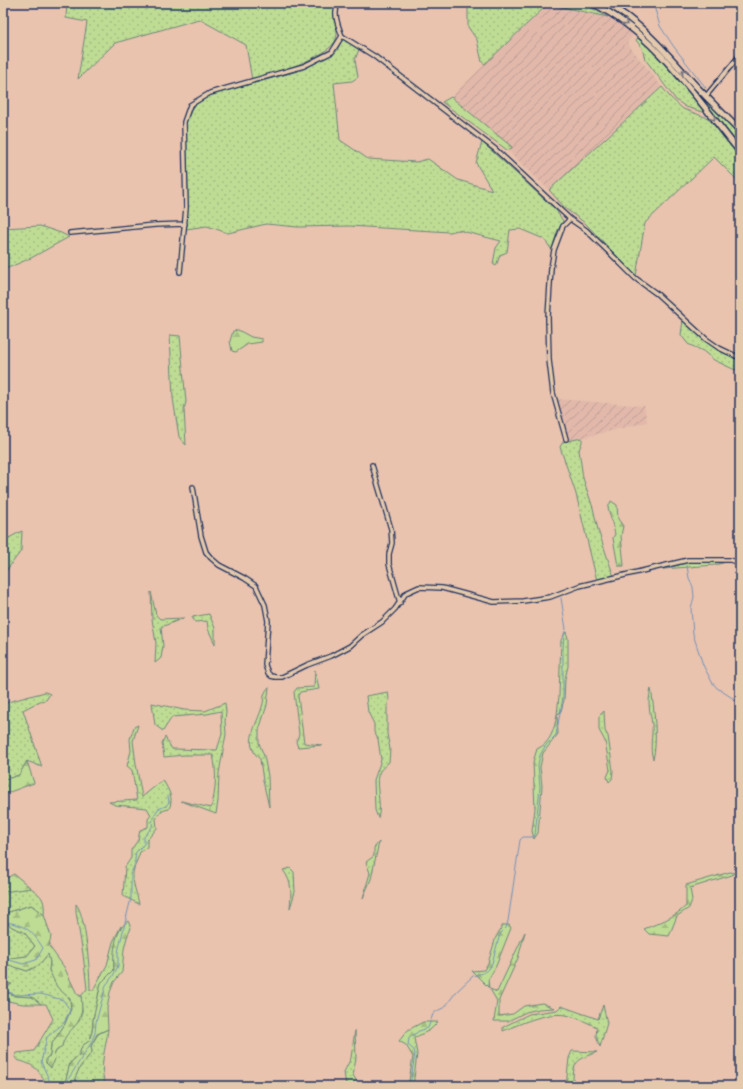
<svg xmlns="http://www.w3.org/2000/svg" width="743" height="1089" viewBox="0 0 743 1089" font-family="Mali,sans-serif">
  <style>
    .industrial { fill: url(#industrial-furrows) }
    .grass { fill: url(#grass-dots); stroke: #6d8679 }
    .forest { fill: url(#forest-firs); stroke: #6d8679 }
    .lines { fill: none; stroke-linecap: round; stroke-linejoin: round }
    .stream { stroke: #7492ba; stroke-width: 1 }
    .street-casing { stroke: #1b2f5e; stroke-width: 6 }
    .secondary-casing { stroke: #1b2f5e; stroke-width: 8 }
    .street { stroke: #e5c9ac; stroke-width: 3.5 }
    .secondary { stroke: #e5c9ac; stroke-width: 5 }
    .oneway { stroke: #767481 }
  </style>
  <defs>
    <pattern id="industrial-furrows" width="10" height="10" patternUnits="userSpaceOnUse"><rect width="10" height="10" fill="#e1b8aa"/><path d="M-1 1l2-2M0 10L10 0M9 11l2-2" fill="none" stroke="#c09e95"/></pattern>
    <pattern id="grass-dots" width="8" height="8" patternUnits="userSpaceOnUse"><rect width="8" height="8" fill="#bfdc94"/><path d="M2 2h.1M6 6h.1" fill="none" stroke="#a4bd82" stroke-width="1.8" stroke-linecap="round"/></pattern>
    <pattern id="forest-firs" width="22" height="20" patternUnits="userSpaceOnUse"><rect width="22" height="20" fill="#bfdc94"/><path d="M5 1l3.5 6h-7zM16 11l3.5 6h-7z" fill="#a4bd82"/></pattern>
  </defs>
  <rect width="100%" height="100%" fill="#e9c3ae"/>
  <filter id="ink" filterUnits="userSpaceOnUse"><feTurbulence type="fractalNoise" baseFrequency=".025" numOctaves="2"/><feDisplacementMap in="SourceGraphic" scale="8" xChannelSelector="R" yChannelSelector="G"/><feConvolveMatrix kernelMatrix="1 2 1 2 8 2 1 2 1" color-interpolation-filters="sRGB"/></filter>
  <g filter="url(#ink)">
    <path class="industrial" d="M548 4 608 17 617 21 634 33 627 43 662 87 549 190 507 150 512 148 511 147 451 97Z
      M557 399 644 406 647 422 569 441Z"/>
    <path class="grass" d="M67 3H336C331 15 340 27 336 39 330 58 270 74 252 80L246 45 199 19 115 43 78 79 87 22 66 18Z
      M468 3H582L608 17 548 4 485 64 482 62 477 40 468 27Z
      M638 38 656 54 706 113 686 107 676 100 645 59 642 48 636 40Z
      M343 39 359 49 355 60 358 77 352 81 334 83 340 140 368 159 416 162 428 159 458 180 492 190 476 163 482 142 556 210 563 221 557 232 552 250 544 239 520 229 510 230 507 252 500 255 496 266 493 264 496 248 501 241 458 230 450 232 349 226 298 227 266 224 228 233 207 226 186 229 188 191 186 123 193 106 211 95 298 71 336 52Z
      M662 87 670 97 683 109 708 118 740 158V183L714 157 645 223 636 276 585 223 566 209 549 190Z
      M694 89 740 134V148Z
      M40 226 61 233 69 237 31 258 3 270V228Z
      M683 320 705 340 740 360V370L733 369 714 360 703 351 688 344 681 335Z
      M170 335 180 336 186 402 184 409 186 445 179 437 173 398Z
      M582 438V442L579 450 583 478 593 508 598 530 614 577 597 581 576 494 560 447 563 442Z
      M22 531 21 551 3 575V541Z
      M730 561 715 565 663 569 691 562Z
      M151 592 156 615 160 619 184 618 161 627 163 646 161 658 155 663 156 643 152 619Z
      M209 614 215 628V644L208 629 207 621 195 622 192 617Z
      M566 632 568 638V666L565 679 564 700 561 711 557 715 559 696 561 640Z
      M315 670 319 689 300 692 298 696 304 743 322 745 298 747 296 742 299 734 294 692 297 688 314 687Z
      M269 687 267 705 259 730V743L264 756 268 776 269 807 263 781 260 759C242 744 257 725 262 707 265 698 262 694 269 687Z
      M651 689C654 706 658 743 653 759 649 748 653 736 652 724 650 710 647 704 651 689Z
      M45 692 50 694 46 700 40 701 23 710 42 767 27 761 19 775 7 779 3 777V706L8 702Z
      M388 692 389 699 387 709V734L390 749 389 762C386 765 382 768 380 771 373 781 383 805 378 818L375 810 374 780 381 760 378 739 374 732V724L368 712 366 696Z
      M152 703 184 710 205 711 225 703 226 712 225 721 226 734 219 773 218 801 216 814 181 801 211 808C216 792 217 772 213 755H184L164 757 162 743 165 737 172 749 217 750 222 734 221 711 207 714 172 717 163 731 155 725Z
      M604 711 605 731 608 736 613 771 612 779 609 782 607 777 610 770 605 741 599 730V716Z
      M138 725 133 741 136 764 142 797 163 780C169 791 174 798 169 809L161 811 156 819 157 828 147 840V847L140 852C138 859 134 866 133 873 132 882 137 894 139 904L123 896 125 867 131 858V850L138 840 140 830 148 827V819L151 815 147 808 115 805 109 802 137 800 132 770 127 766 131 751 130 739 134 727Z
      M379 842 371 879 363 898 370 873 366 862 374 856V848Z
      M290 868 294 872 295 892 290 908C291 893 293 883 283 870Z
      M31 888C43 897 45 900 44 915L31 905 3 914V891Z
      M76 904C86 915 90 973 90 990H93L107 965 113 942 121 926C116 941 113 954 114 970L101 983 93 1020 92 1032 89 1041 82 1046 79 1055 70 1063 65 1083 67 1086H46L47 1084C37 1068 35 1065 17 1060L15 1057 17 1053 34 1051 53 1019 46 1004H41L32 997 16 996 3 991V988L12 984 3 983V967L9 965 27 971 39 965 48 953 50 962 49 971 70 999 71 1009 65 1024 51 1045 50 1056H54L56 1051 62 1046 64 1038 82 1012 81 996 87 989 83 954 76 912Z
      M3 919 12 927 24 932 35 946 27 956 11 958 3 961Z
      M603 1005 607 1023 600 1047 596 1036 597 1027C588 1023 579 1018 570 1016 550 1010 522 1023 503 1031V1027L529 1014 557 1010 561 1006 598 1019Z
      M108 1029C106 1049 98 1067 106 1086H77L75 1078 80 1067 92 1052 91 1046 98 1034Z
      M355 1030 356 1058 353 1075 357 1082V1086H346L344 1072 351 1058Z
      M572 1051 597 1052C574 1061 573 1062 573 1086H566L569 1058Z"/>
    <path class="forest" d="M451 97 512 147V148L507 150 442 102Z
      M238 330 251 337 262 339V342L248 344 236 352 232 351 230 341 233 331Z
      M611 501 617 505 618 519 623 526 621 536 624 566H618L613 538 615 534 608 508Z
      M557 715 558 734 543 753 540 767 542 786 538 833 534 839 532 831 535 809 533 762 537 749C551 743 554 729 557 715Z
      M27 761 34 783 7 793 3 801V777L7 779 19 775Z
      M730 872 734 873 732 875 690 888 692 900 689 908 677 916 669 936 649 934 644 929C659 923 675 917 686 906V885Z
      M14 874 31 888 3 892V878L5 879Z
      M31 905 44 915 51 936 49 946 64 967 77 994 81 996C82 1005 83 1014 78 1022 71 1032 65 1033 62 1046L56 1051 54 1055 55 1059 51 1068 46 1063V1058L50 1056 51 1045 65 1024 71 1009 70 999 57 987 49 970 50 962 48 954 39 965 27 971 9 965 3 967V961L11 958 27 956 35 946 24 932 12 927 3 919V914Z
      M128 921 131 928 127 937 124 949 122 972 114 982 110 992 107 1009 108 1029 97 1034 91 1046 92 1052 80 1067 75 1078 77 1086H67L65 1083 70 1063 79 1055 82 1046 89 1041 92 1032 93 1020 101 983 114 970C113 953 114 931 128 921Z
      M503 925H509L511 928 496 966 488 980 489 988 472 971 484 970 488 963 496 937Z
      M525 932 518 958 499 1000V1016L513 1014 524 1006 542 1003 554 1008 539 1009 526 1012 508 1021H494L497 1001 490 989 497 992Z
      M3 991 16 996 32 997 41 1004H23L3 1000Z
      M423 1022H438L430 1030 414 1038 417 1054 413 1086H408L413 1057 406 1045 399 1041 408 1030Z"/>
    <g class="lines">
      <path class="stream" d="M653 3 660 26 674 47 706 88
        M687 566 689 578 693 587 694 597 691 608 693 634 703 665 712 682 717 688 740 703
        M3 921C26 926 31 929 43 948L36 960 23 964 6 959 3 960
        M3 990 17 995 41 994 63 1000 70 1010 64 1023 47 1037 41 1062 52 1086
        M8 1086 17 1084 20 1086
        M60 1086 69 1078 91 1043 95 1033 96 1022 106 985 113 976 118 966V952L131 898V873L135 864V859L136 852 144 844V837L152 827 153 817 158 809 166 806 169 802 168 796
        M410 1086 415 1054 414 1050 408 1045 409 1038 419 1031 428 1028 433 1014 437 1011 445 1007 456 992 473 976 483 973 489 969 492 963 500 934 506 928 508 921 520 840 523 837H534L535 835 540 787 538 765 540 755 546 745 556 735 563 697V649L564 634 566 629 561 598"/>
      <g class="street-casing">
        <path id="street" d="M342 36 374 56 495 149 570 219 586 230 613 256 635 278 657 294 706 339 719 348 740 358
          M706 96 740 55
          M70 233 155 225 185 224
          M180 272 186 208 184 122 190 105 210 93 304 66 332 52 342 36C338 25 333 14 338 3
          M566 439 553 393 549 360 548 317 551 268 554 250 563 226 570 219
          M372 465 391 529 392 543 389 554V564L400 603
          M193 487 201 536 206 552 211 558 219 565 244 578 256 586 265 605 268 621 265 665 268 673 271 676 275 677H282L307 665 331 656 350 646 362 635 382 622 395 609 406 593 419 587 442 588 494 602 523 601 550 597 579 586 688 560H730L740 563"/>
      </g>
      <g class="secondary-casing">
        <path id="secondary" d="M592 3C656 34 696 98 740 152
          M606 3C642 23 667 54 694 84 709 100 725 115 740 131"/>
      </g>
      <use href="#street" class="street"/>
      <use href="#secondary" class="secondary"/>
    </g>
    <defs><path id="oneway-chevron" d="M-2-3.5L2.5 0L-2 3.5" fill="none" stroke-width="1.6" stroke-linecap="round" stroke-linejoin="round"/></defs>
    <g class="oneway">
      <use href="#oneway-chevron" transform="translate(625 23) rotate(36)"/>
      <use href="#oneway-chevron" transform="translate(684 72) rotate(-132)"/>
      <use href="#oneway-chevron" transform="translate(713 118) rotate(52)"/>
    </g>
  </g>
  <rect width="743" height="1089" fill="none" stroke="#e5c9ac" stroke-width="16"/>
  <rect x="8" y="8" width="727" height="1073" fill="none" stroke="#1b2f5e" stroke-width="1.5" filter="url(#ink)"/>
</svg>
